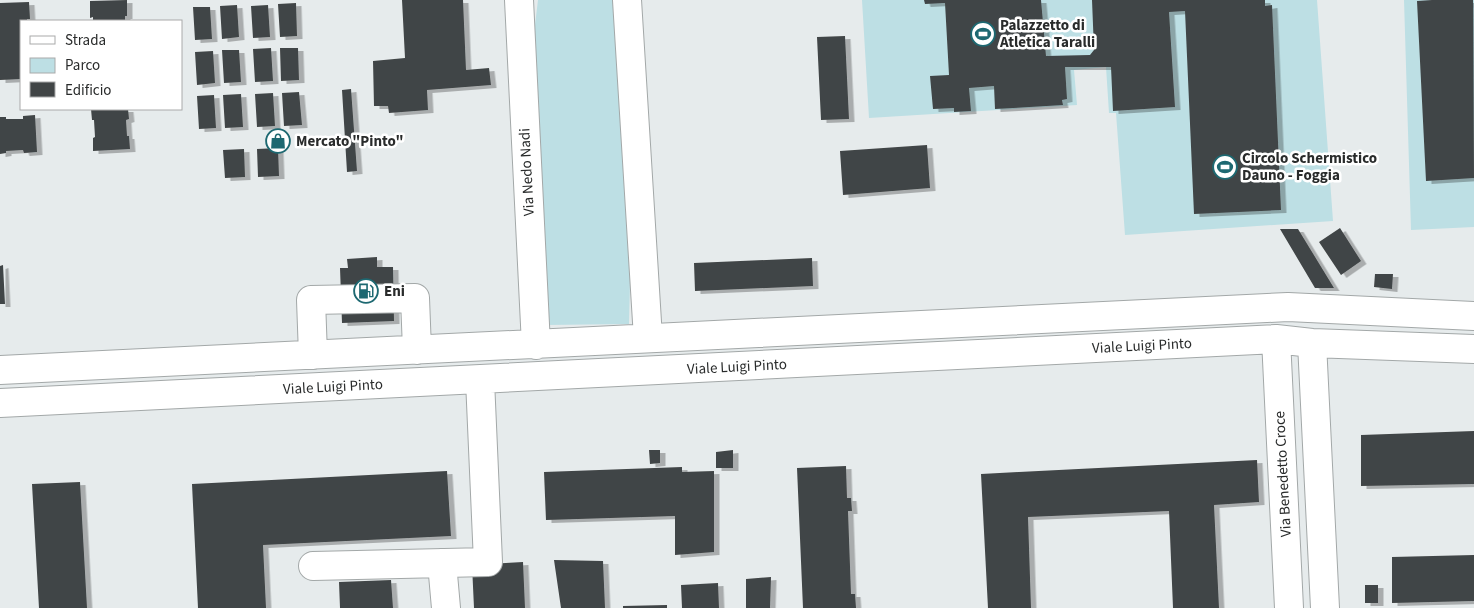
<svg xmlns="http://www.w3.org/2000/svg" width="1474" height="608" viewBox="0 0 1474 608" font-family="'Source Sans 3',sans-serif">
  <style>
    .green { fill: #bddfe4 }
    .building { fill: #414546; filter: url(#shadow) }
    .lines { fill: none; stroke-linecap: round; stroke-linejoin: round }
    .minor-casing { stroke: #a3a8a8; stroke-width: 30 }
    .minor { stroke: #fff; stroke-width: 28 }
    .labels { text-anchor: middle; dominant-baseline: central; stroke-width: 5; stroke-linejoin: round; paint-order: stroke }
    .poi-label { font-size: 15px; font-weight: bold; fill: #292b2b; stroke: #fff; text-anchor: start }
    .street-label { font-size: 15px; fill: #292b2b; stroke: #fff }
  </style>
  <defs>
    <filter id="shadow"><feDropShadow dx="5.5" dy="3" stdDeviation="0" flood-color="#0004"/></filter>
  </defs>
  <rect width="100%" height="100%" fill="#e6ebec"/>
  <path class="green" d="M538 0H616L634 121 629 324 546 325 524 116Z
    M862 0H1317L1333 221 1125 235 1116 113H1109L1106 67 1074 70 1077 105 869 118Z
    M1404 0H1474V227L1411 230Z"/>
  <path class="building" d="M127 0V16H125V21H93V17L90 18V1Z
    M402 0H463L466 70 489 68 491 85 427 90 428 110 389 113 388 106H374L373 61 405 58Z
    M924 0H1041L1046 56 1090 55 1094 50 1092 0H1265V6L1272 5 1281 210 1194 214 1185 11 1169 12 1175 107 1113 111 1111 67H1065L1067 99 1062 100 1063 105 995 109 994 86 969 88 971 111 954 112V108L933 109 930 76 949 75 945 3 925 4Z
    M1432 0H1473L1474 178 1426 181 1417 1Z
    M29 2 30 19H27V21H21V79L0 80V3Z
    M296 3 297 36 280 37 278 4Z
    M237 5 239 37 222 39 220 6Z
    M268 5 270 37 253 38 251 6Z
    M193 7H210L212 39 195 40Z
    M845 36 849 119 821 120 817 37Z
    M271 48 273 81 255 82 253 49Z
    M280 48H298L299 80 281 81Z
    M222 50H239L241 82 224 83Z
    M213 51 215 83 197 85 195 52Z
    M351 89 357 171 347 172 342 90Z
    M299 92 302 125 284 126 282 93Z
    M273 93 275 126 257 127 255 94Z
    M241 94 243 127 225 128 223 95Z
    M214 95 216 128 199 129 197 96Z
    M91 109H128L129 119 126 120 127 136H129L130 149 93 151V138L95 137 94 120H92Z
    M35 115 37 152 24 153 23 150 6 151V153L0 154V117H6V119H23V116Z
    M927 145 930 188 843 195 840 151Z
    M278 148 279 176 258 177 257 149Z
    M244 149 245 177 225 178 223 150Z
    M1340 228 1361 261 1341 275 1319 242Z
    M1280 229H1298L1334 288H1315Z
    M377 257V267H393L394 321 342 323 340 268H348L347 259Z
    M812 258 813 286 695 291 694 263Z
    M3 265 5 304H0V266Z
    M1375 274H1393L1392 289 1374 287Z
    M1474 431V484L1361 486V435Z
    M649 450H660V463L650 464Z
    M733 450V468H716V452Z
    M1257 460 1259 502 1214 505 1219 608H1173L1169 511 1028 517 1031 608H988L981 474Z
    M846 466 847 498H851L852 511H848L851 594H855L856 608H803L797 468Z
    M682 467V472L714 471V552L675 555V516L546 520 544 472Z
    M447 471 451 536 263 545 266 608H198L192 484Z
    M80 482 87 608H39L32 484Z
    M1474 555V601L1392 603V557Z
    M554 560 603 561 605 608H561Z
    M523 562 525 608H474L472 565Z
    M771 577 770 608H746V579Z
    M391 580 393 608H340L339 582Z
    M718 583 719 608H682L681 585Z
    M1365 585H1378V603H1365Z
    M667 605V608H623V606Z"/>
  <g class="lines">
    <g class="minor-casing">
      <path id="minor" d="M519 0 536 345
        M627 0 648 338
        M1276 339 1289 608
        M1312 343 1325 608
        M313 355 311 300 415 298 417 350
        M0 370 1288 307 1474 316
        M0 403 1276 339 1312 343 1474 349
        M442 563 446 608
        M313 566 488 562 480 380"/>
    </g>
    <use href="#minor" class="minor"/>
  </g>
  <defs>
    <g id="stadium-ring" transform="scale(1.25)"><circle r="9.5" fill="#fff" stroke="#1d6871" stroke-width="1.5"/><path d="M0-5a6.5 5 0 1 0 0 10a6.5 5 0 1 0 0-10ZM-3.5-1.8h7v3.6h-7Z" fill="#1d6871"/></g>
    <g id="shop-ring" transform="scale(1.25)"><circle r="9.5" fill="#fff" stroke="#1d6871" stroke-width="1.5"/><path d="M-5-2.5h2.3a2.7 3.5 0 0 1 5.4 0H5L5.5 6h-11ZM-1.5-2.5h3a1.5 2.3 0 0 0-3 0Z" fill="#1d6871"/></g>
    <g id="fuel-ring" transform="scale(1.25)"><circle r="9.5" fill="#fff" stroke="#1d6871" stroke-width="1.5"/><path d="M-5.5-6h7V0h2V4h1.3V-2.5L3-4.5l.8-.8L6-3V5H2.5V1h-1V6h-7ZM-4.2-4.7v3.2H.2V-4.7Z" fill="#1d6871"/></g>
  </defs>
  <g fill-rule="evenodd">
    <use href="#stadium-ring" x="983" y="34"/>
    <use href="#shop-ring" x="278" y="141"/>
    <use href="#stadium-ring" x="1225" y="167"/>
    <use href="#fuel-ring" x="366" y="291"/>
  </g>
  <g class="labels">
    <g class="poi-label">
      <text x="1000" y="25">Palazzetto di<tspan x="1000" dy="17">Atletica Taralli</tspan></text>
      <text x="296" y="141">Mercato "Pinto"</text>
      <text x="1242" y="158">Circolo Schermistico<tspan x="1242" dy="17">Dauno - Foggia</tspan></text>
      <text x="384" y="291">Eni</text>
    </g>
    <g class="street-label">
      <text transform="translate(527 172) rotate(-93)">Via Nedo Nadi</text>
      <text transform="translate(1142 346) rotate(-3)">Viale Luigi Pinto</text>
      <text transform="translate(737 367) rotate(-3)">Viale Luigi Pinto</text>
      <text transform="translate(333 387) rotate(-3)">Viale Luigi Pinto</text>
      <text transform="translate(1283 474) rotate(-93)">Via Benedetto Croce</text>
    </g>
  </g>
  <rect x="20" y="20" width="162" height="90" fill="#ffffff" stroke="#a9aaaa"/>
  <rect x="30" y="36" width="25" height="8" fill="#ffffff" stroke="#a9aaaa"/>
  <text x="65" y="45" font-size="15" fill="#292b2b">Strada</text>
  <rect x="30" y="58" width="25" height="15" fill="#bddfe4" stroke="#a9aaaa"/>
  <text x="65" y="70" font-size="15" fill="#292b2b">Parco</text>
  <rect x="30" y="82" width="25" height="15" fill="#414546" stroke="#a9aaaa"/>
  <text x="65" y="95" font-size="15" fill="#292b2b">Edificio</text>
</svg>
